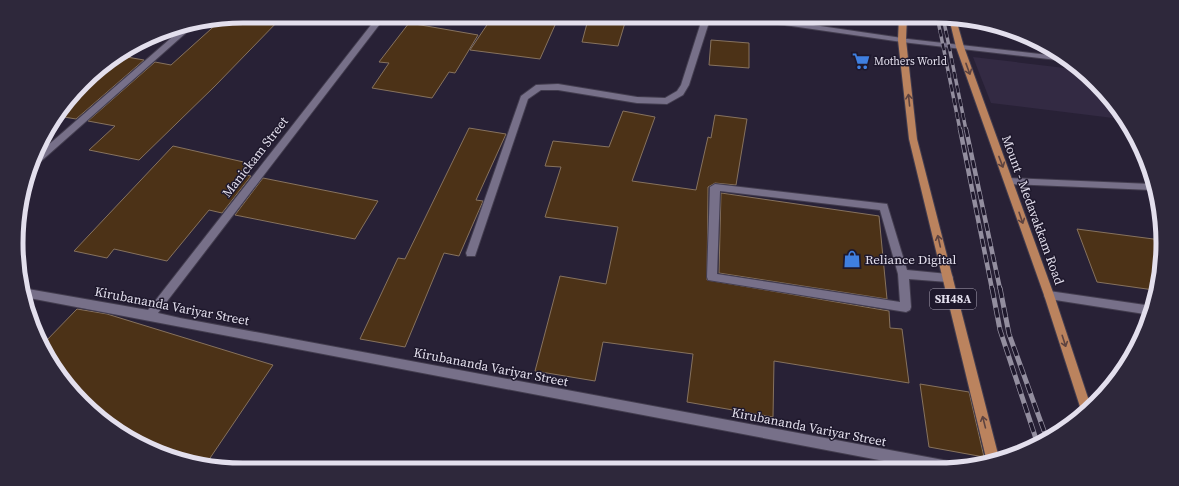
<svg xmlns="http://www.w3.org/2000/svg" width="1179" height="486" viewBox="0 0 1179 486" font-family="'Source Serif 4',serif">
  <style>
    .built { fill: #332a43 }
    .building { fill: #4c3217; stroke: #86725e }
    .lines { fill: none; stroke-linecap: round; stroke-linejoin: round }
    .lane-casing { stroke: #433d4f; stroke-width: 2 }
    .street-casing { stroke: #433d4f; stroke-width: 2 }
    .secondary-casing { stroke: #433d4f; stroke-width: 2 }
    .primary-casing { stroke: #433d4f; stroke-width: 2 }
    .lane { fill: #777089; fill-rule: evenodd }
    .street { fill: #777089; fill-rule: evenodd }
    .secondary { fill: #777089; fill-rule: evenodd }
    .primary { fill: #bb835e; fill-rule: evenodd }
    .rail-far2-casing { stroke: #938e9f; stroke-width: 3.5 }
    .rail-far1-casing { stroke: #938e9f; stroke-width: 4.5 }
    .rail-casing { stroke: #938e9f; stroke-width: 5 }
    .rail-far2 { stroke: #1e182c; stroke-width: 2.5; stroke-dasharray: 7; stroke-linecap: butt }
    .rail-far1 { stroke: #1e182c; stroke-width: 3; stroke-dasharray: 8; stroke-linecap: butt }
    .rail { stroke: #1e182c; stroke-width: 3.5; stroke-dasharray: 10; stroke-linecap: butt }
    .oneway { stroke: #5d4340 }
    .labels { text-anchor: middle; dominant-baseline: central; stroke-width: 3; stroke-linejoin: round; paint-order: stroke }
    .far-poi-label { font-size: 11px; fill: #e3dfed; stroke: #1e182c; text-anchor: start }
    .shield { fill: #1e182c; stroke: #a8a3b3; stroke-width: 1 }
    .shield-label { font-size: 12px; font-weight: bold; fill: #e3dfed }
    .street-label { font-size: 13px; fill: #e3dfed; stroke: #1e182c }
    .poi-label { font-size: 13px; fill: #e3dfed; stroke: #1e182c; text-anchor: start }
    .rim { fill: none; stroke: #e3dfed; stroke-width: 5 }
  </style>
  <rect width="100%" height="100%" fill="#282136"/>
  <path class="built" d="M973 57 1082 70 1086 72 1121 119 991 103Z"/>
  <path class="building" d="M243 16H283L215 86 139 160 89 150 115 126 88 121 155 62 171 65 221 20Z
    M493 16H559L540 59 470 50Z
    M589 16H627L618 46 582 42Z
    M409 23 478 35 455 73 449 72 432 98 372 88 389 63 379 62Z
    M711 40 749 43V68L709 65Z
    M121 56 144 60 76 119 58 116 94 72Z
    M623 111 655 117 632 181 696 190 708 137 711 138 715 115 747 119 736 185 715 183 708 187 707 280 889 311 890 328 902 329 909 383 774 361 773 417 687 402 693 354 603 342 595 381 535 371 560 276 606 284 618 227 545 217 561 167 545 166 553 141 609 147Z
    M469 128 506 134 476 200 483 201 459 256 444 253 405 347 360 339 398 258 405 259Z
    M173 146 248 163 239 174 251 176 222 213 209 210 167 261 114 249 107 258 74 251Z
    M263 178 378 201 355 239 235 215Z
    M721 193 879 216 887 299 719 273Z
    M1077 229 1161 240 1154 290 1097 282Z
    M77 309 107 314 273 365 206 464 173 459 105 423 54 369 44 343Z
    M920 384 969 392 984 457 929 447Z"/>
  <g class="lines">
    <g class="lane-casing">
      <path id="lane" d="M1009 178 1151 184 1152 190 1009 184 1004 181Z
        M715 184 887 204 907 270 948 274 952 275 953 278 952 281 948 282 909 279 911 307 910 310 906 312 708 280 707 277 710 187ZM720 191 880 210 898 274 900 302 717 274Z"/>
    </g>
    <g class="street-casing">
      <path id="street" d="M378 16H386L158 313 180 318 954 462 959 463 960 468H921L24 297 21 288H22L148 310Z
        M703 16H711L689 85 683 95 667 104 637 103 558 90H541L528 99 476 253 475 256H467L466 253 521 96 536 85 558 84 637 97 665 98 677 91 681 85Z
        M733 16H752L902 38 906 40 902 42 737 18Z
        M196 24 39 163 35 164 38 154 186 25Z
        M1049 291 1152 306 1151 315 1049 299 1045 298 1044 295 1045 292Z"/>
    </g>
    <g class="secondary-casing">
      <path id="secondary" d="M899 38 1057 56 1066 61 902 42H899Z"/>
    </g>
    <g class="primary-casing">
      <path id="primary" d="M899 16H907L906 40 917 139 999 458 987 462 909 139 898 40Z
        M949 18 956 19 964 47 1054 295 1091 407 1083 416 1044 295 956 47Z"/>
    </g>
    <use href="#lane" class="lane"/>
    <use href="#street" class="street"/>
    <use href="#secondary" class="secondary"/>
    <use href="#primary" class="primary"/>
    <g class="rail-far2-casing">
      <path id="rail-far2" d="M937 16 960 130
        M943 17 966 130"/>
    </g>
    <g class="rail-far1-casing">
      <path id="rail-far1" d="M960 129 992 289
        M966 129 1000 289"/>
    </g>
    <g class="rail-casing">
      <path id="rail" d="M992 288 1000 330 1038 445
        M1000 288 1009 334 1047 439"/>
    </g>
    <use href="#rail-far2" class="rail-far2"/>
    <use href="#rail-far1" class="rail-far1"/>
    <use href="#rail" class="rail"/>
  </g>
  <defs><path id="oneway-shaft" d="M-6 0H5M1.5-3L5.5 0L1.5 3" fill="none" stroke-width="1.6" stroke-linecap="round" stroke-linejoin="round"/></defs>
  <g class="oneway">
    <use href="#oneway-shaft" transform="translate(968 69) rotate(70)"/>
    <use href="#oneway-shaft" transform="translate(909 100) rotate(-96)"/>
    <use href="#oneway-shaft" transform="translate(1001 162) rotate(69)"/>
    <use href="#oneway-shaft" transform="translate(1021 218) rotate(71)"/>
    <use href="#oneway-shaft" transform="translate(939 241) rotate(-103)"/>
    <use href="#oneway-shaft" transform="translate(1064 341) rotate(72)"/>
    <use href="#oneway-shaft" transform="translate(984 422) rotate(-104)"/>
  </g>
  <defs>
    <g id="supermarket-bare" transform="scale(1.38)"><path d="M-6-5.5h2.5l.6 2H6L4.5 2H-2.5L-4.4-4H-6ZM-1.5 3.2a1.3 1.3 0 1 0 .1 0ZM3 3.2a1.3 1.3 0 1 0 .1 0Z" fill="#3f7fe0" stroke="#1e182c" stroke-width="2.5" paint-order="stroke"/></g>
    <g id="shop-bare" transform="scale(1.38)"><path d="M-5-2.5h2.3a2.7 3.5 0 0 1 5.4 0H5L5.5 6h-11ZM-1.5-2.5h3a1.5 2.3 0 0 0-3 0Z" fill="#3f7fe0" stroke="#1e182c" stroke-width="2.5" paint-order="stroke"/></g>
  </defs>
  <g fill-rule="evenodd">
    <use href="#supermarket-bare" x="861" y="61"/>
    <use href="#shop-bare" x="852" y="259"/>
  </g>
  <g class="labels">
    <g class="far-poi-label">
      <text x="874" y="61">Mothers World</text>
    </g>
    <rect class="shield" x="930" y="289" width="46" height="20" rx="3"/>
    <g class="shield-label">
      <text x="953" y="299">SH48A</text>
    </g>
    <g class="street-label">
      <text transform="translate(255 157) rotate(-52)">Manickam Street</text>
      <text transform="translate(1033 210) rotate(70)">Mount - Medavakkam Road</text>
      <text transform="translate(172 306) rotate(11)">Kirubananda Variyar Street</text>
      <text transform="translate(491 367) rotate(11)">Kirubananda Variyar Street</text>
      <text transform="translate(809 427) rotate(11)">Kirubananda Variyar Street</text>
    </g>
    <g class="poi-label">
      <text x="865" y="259">Reliance Digital</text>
    </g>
  </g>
  <path d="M0 0H1179V486H0ZM243 23H936A220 220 0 0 1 1156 243V243A220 220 0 0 1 936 463H243A220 220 0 0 1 23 243V243A220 220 0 0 1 243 23Z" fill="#2e283b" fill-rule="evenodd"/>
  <path class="rim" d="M243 23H936A220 220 0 0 1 1156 243V243A220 220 0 0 1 936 463H243A220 220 0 0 1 23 243V243A220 220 0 0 1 243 23Z"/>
</svg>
